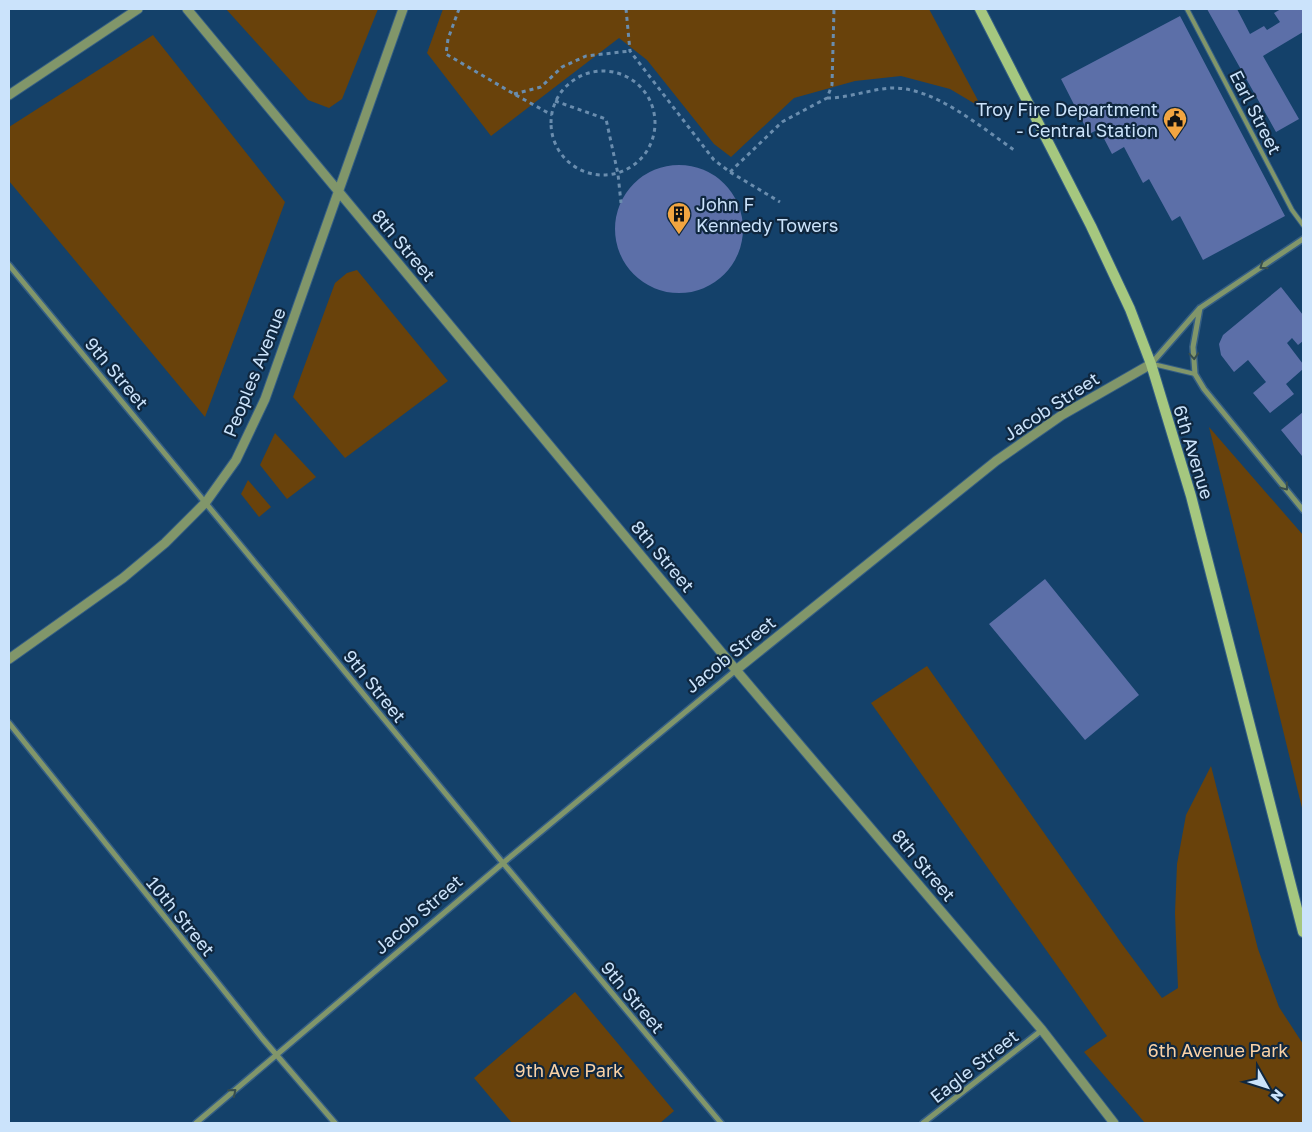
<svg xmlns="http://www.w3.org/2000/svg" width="1312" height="1132" viewBox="0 0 1312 1132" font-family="'Golos Text',sans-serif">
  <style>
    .green { fill: #69420b }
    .building { fill: #5c6fa8 }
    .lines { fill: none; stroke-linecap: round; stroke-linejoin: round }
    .service-casing { stroke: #355e84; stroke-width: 6 }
    .minor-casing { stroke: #355e84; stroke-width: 8 }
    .tertiary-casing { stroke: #355e84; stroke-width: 11 }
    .secondary-casing { stroke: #355e84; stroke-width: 12 }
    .path { stroke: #6a8dae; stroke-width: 3; stroke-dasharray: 4 4; stroke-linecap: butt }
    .service { stroke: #81966a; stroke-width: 4 }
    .minor { stroke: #81966a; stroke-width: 5 }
    .tertiary { stroke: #81966a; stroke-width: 9 }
    .secondary { stroke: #a5c77f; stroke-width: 10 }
    .oneway { stroke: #374e4e }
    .labels { text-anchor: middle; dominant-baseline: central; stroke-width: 4.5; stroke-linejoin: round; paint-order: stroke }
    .poi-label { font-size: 18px; fill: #cbe3fb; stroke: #0f273f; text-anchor: end }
    .street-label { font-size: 18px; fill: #cbe3fb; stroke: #0f273f }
    .park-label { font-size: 18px; fill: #f9d1a5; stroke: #0f273f }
  </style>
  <rect width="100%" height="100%" fill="#14416a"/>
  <path class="green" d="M226 9H378L342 99 329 108 308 100Z
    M443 9H929L982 108 950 89 901 76 855 81 794 98 731 157 714 144 647 60 619 38 491 136 427 53Z
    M153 35 285 202 205 417 9 181V127Z
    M357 270 448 381 345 458 293 397 335 283 347 273Z
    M1209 427 1303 535V812Z
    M275 433 316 477 287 499 260 465Z
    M248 480 271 507 259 517 241 494Z
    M927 666 1122 944 1162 998 1178 988 1175 913 1177 864 1186 815 1211 766 1258 949 1279 1007 1303 1044V1123H1145L1084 1052 1107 1036 871 703Z
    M575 992 674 1111 660 1123H512L474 1078Z"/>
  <path class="building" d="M1207 9H1237L1250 34 1264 26 1267 30 1280 22 1274 13 1281 9H1303V32L1263 56 1299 119 1276 132Z
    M1180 16 1285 216 1203 260 1180 216 1172 221 1149 179 1143 183 1124 147 1112 154 1099 129 1089 134 1061 79Z
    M615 229a64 64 0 1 1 128 0a64 64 0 1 1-128 0Z
    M1281 287 1303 315V341L1298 345 1292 338 1287 343 1303 364V369L1286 384 1294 394 1270 413 1253 393 1266 382 1248 360 1234 372 1221 355 1219 344 1223 335Z
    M1303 412V455L1302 456 1281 430Z
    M1045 579 1139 695 1085 740 989 624Z"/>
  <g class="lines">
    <g class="service-casing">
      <path id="service" d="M1187 9 1292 210 1303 225
        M1153 364 1195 374"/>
    </g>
    <g class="minor-casing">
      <path id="minor" d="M9 265 503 863 721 1123
        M1200 308 1193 347 1195 374 1204 389 1303 510
        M1151 364 1200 308 1303 239
        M9 723 262 1038 335 1123
        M196 1123 503 863 736 670
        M923 1123 1042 1030"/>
    </g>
    <g class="tertiary-casing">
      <path id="tertiary" d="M187 9 736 670 1042 1030 1114 1123
        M9 95 138 9
        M9 659 123 578 165 543 206 502 236 460 265 399 403 9
        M736 670 996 461 1062 415 1151 364"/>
    </g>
    <g class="secondary-casing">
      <path id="secondary" d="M980 9 1091 226 1130 309 1151 364 1191 496 1303 932"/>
    </g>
    <path class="path" d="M459 9 448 39 446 54 514 94 552 115
      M626 9 630 51 714 160 730 172 780 202
      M551 123a52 52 0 1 1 104 0a52 52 0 1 1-104 0Z
      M514 94 541 87 562 67 586 56 630 51
      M827 98C849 98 871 89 892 88 934 87 981 127 1014 150
      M555 101 606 119 618 174 621 203
      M730 172 782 122 827 98 832 85 834 9"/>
    <use href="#service" class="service"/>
    <use href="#minor" class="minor"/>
    <use href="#tertiary" class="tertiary"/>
    <use href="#secondary" class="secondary"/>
  </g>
  <defs><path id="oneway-chevron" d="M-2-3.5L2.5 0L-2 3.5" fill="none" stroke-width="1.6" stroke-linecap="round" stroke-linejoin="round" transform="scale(1.25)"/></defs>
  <g class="oneway">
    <use href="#oneway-chevron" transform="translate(1263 266) rotate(146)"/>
    <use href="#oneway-chevron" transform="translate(1194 356) rotate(86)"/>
    <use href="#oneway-chevron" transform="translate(1285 487) rotate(51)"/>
    <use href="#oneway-chevron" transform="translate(233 1092) rotate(-40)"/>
  </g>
  <defs>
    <g id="civic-pin" transform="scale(1.25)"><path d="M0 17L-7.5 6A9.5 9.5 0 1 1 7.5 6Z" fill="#f2a541" stroke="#0f273f"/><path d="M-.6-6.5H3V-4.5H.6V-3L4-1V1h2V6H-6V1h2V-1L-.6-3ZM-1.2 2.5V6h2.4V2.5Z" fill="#111"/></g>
    <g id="building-pin" transform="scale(1.25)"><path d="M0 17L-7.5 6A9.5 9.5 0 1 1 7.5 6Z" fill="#f2a541" stroke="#0f273f"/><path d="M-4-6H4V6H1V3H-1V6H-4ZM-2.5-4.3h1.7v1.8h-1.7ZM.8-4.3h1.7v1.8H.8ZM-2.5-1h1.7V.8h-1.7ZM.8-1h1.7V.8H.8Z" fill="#111"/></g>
  </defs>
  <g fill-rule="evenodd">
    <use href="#civic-pin" x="1175" y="119"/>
    <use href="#building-pin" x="679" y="214"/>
  </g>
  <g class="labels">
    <g class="poi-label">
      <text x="1158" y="109">Troy Fire Department<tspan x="1158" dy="21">- Central Station</tspan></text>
      <text x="696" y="204" text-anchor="start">John F<tspan x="696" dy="21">Kennedy Towers</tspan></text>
    </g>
    <g class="street-label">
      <text transform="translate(1256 112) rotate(63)">Earl Street</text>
      <text transform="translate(404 245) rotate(50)">8th Street</text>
      <text transform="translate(254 372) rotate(-68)">Peoples Avenue</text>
      <text transform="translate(117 373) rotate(50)">9th Street</text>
      <text transform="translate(1051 406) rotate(-33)">Jacob Street</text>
      <text transform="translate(1194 452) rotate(73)">6th Avenue</text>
      <text transform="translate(663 556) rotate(50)">8th Street</text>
      <text transform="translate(730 654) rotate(-39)">Jacob Street</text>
      <text transform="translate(375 686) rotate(51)">9th Street</text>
      <text transform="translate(924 865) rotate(50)">8th Street</text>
      <text transform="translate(418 914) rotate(-41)">Jacob Street</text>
      <text transform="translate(181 916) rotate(51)">10th Street</text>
      <text transform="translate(633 997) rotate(50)">9th Street</text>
      <text transform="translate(974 1066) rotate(-38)">Eagle Street</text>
    </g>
    <g class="park-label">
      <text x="1218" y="1050">6th Avenue Park</text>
      <text x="569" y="1070">9th Ave Park</text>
    </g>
  </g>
  <rect width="1312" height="1132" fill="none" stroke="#cbe3fb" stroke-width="20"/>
  <g transform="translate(1267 1087) rotate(129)" stroke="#0f273f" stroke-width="4" paint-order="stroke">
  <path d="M0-4L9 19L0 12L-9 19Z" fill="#cbe3fb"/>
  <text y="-8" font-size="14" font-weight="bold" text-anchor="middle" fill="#cbe3fb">N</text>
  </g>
</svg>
